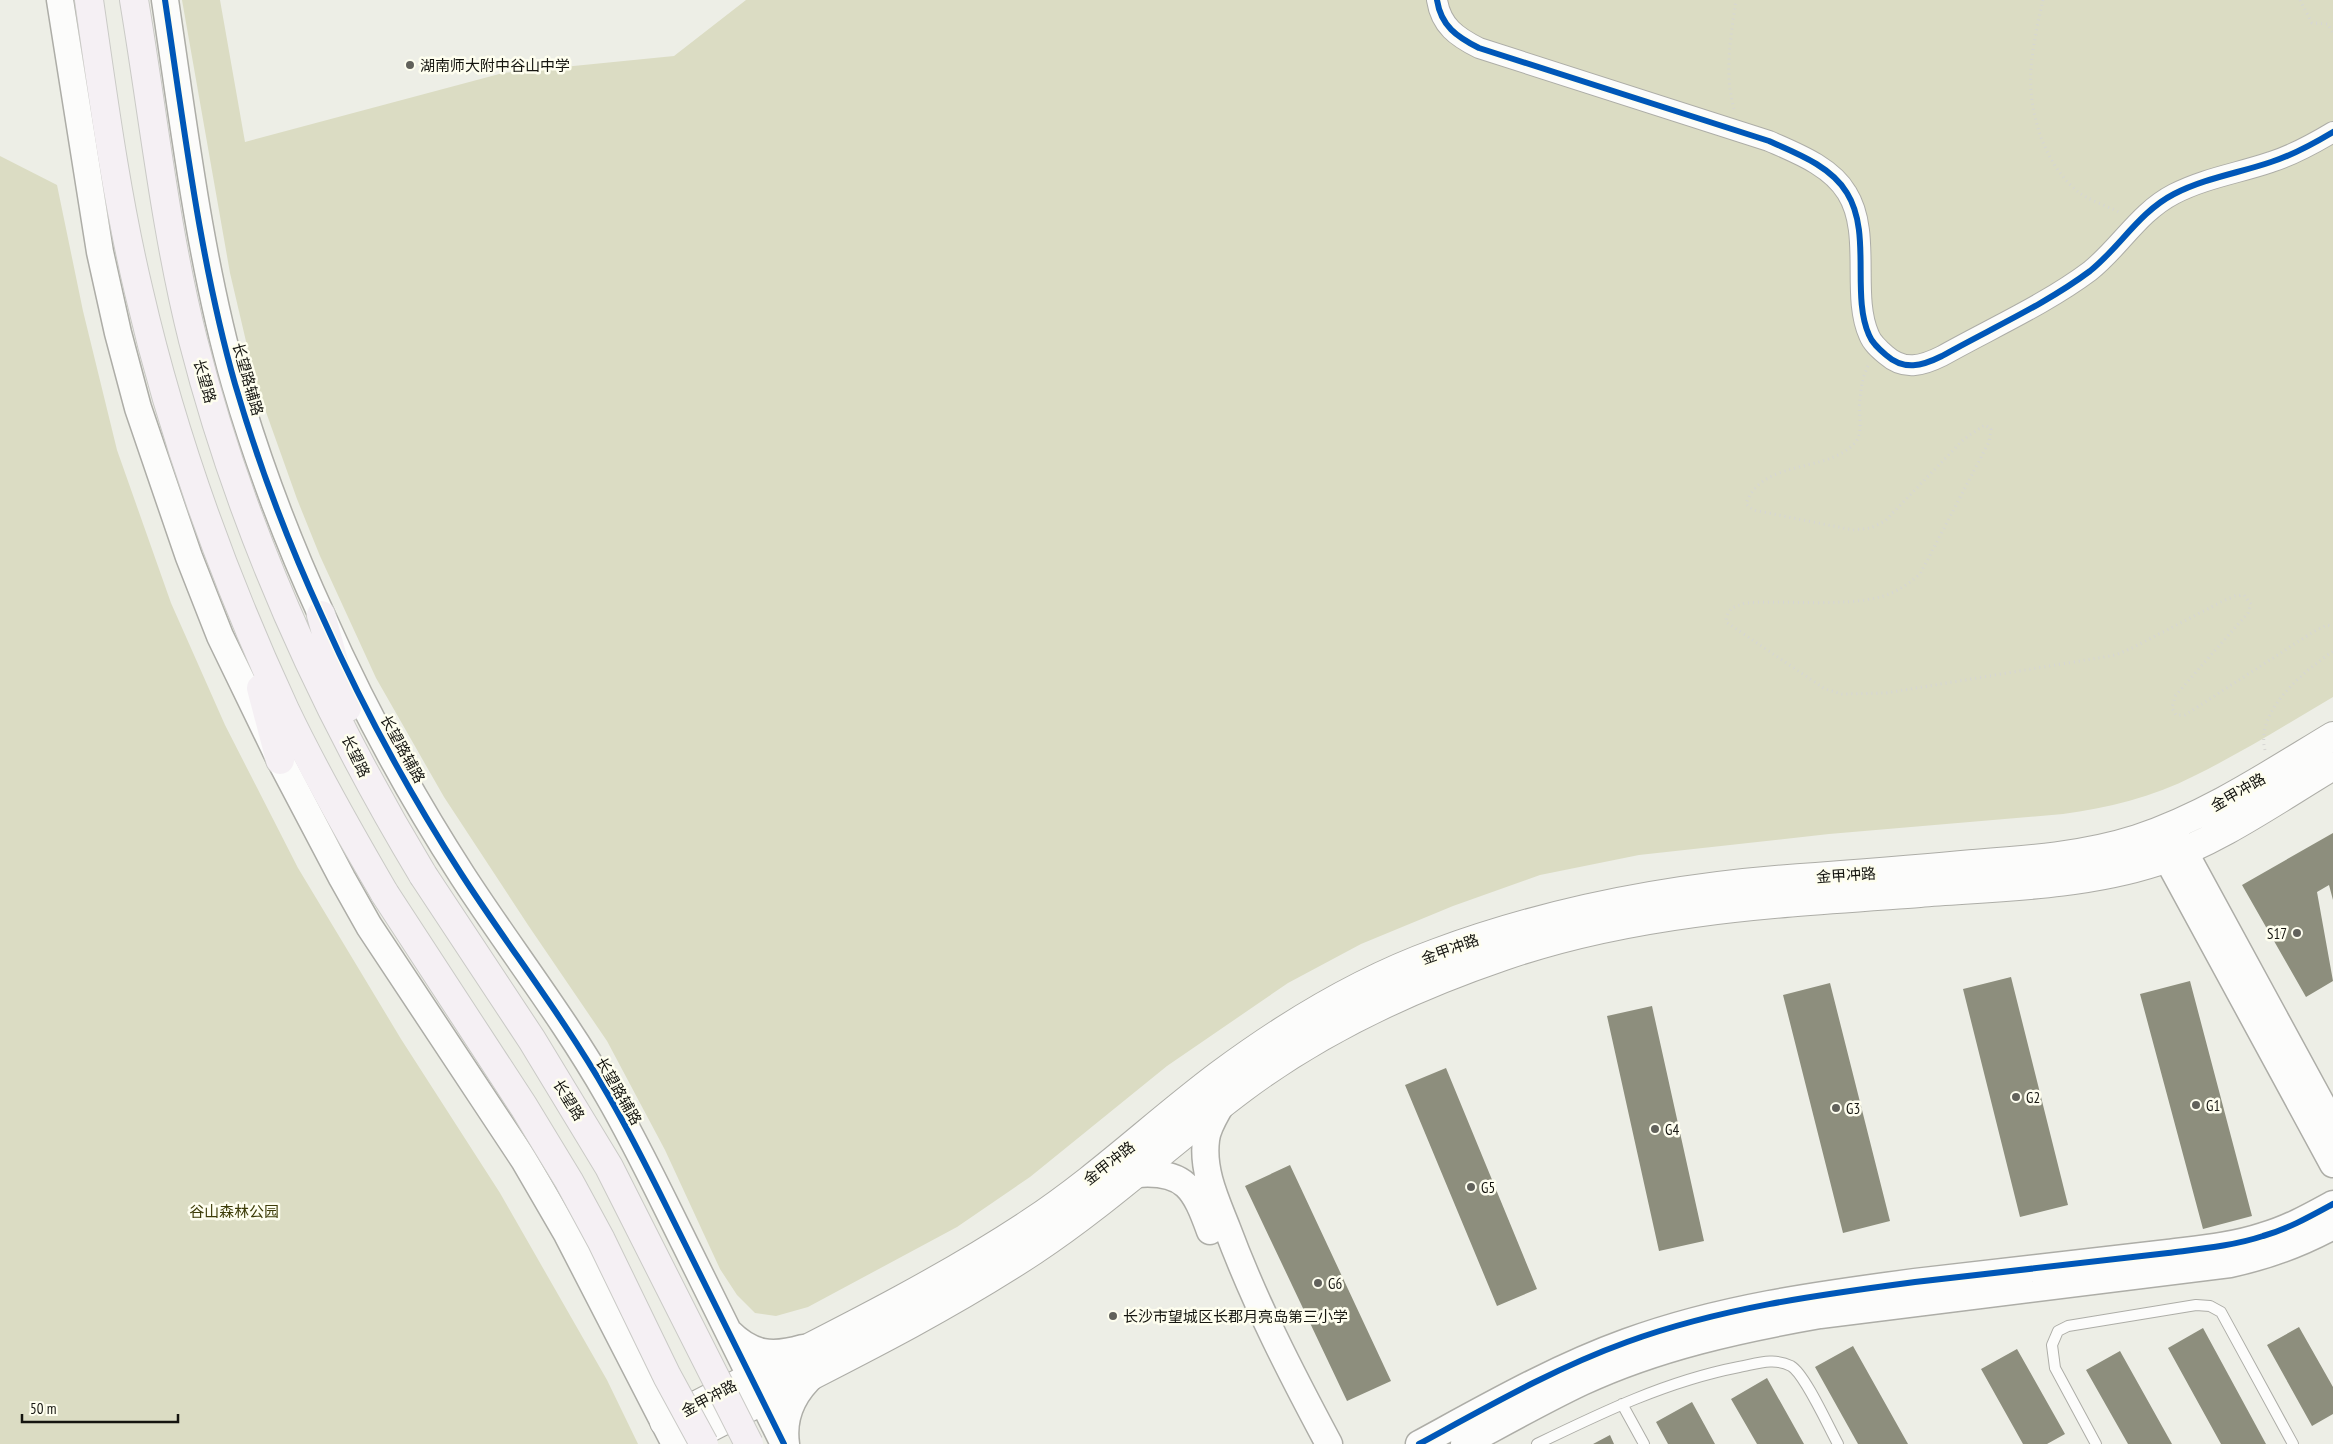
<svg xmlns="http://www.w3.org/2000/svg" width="2333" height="1444" viewBox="0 0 2333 1444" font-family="'PT Sans Narrow','Noto Sans SC',sans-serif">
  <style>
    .green { fill: #dbdcc3 }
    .building { fill: #8d8e7d }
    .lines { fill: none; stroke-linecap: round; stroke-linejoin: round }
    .service-casing { stroke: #adada7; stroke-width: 12 }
    .minor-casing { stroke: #adada7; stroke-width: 22 }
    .tertiary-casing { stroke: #adada7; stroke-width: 29 }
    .secondary-casing { stroke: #adada7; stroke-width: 30 }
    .primary-casing { stroke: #cacac6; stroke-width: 30 }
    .path { stroke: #d6d6d3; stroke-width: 3; stroke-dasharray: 1 4; stroke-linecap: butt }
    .service { stroke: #fcfcfb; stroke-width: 10 }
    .minor { stroke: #fcfcfb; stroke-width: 20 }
    .tertiary { stroke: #fcfcfb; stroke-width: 26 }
    .secondary { stroke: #fcfcfb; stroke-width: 28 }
    .primary { stroke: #f5f0f4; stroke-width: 28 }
    .primary-bridge-casing { stroke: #cacac6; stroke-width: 30; stroke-linecap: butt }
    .primary-bridge { stroke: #f5f0f4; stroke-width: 28 }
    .cycleway-casing { stroke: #fefeef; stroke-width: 9 }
    .cycleway { stroke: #0057b8; stroke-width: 6 }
    .poi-dot { fill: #61615b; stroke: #fefeef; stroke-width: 2 }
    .labels { text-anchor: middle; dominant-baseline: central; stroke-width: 5; stroke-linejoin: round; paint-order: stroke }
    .poi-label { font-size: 15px; fill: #151510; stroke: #fefeef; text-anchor: start }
    .street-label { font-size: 15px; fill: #151510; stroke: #fefeef }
    .park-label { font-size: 15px; fill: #3d3c08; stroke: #fefeef }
  </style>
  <rect width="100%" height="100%" fill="#edeee6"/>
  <path class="green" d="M182 0H220L245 142 503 73 674 56 746 0H2333V697C2287 724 2241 753 2194 776 2153 797 2107 808 2063 814L1829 834 1639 855 1540 875 1453 906 1361 944 1288 983 1167 1066 1030 1177 957 1227 808 1307 776 1316 755 1313 737 1295 720 1269 665 1150 607 1041 528 925 444 797 376 678 320 556 297 499 256 384 230 273Z
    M0 156 57 185 83 311 117 450 171 603 225 725 298 868 401 1039 500 1193 607 1380 638 1444H0Z"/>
  <path class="building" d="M2333 833V900L2329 885 2317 892 2333 981 2306 997 2242 885Z
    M2011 977 2068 1205 2020 1217 1963 989Z
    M2190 981 2252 1216 2203 1229 2140 994Z
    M1830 983 1890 1221 1843 1233 1783 995Z
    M1652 1006 1704 1241 1659 1251 1607 1016Z
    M1446 1068 1537 1289 1497 1306 1405 1085Z
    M1290 1165 1391 1381 1347 1401 1245 1186Z
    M2299 1327 2333 1387V1414L2312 1426 2267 1345Z
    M2203 1328 2266 1444H2221L2168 1348Z
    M1853 1346 1908 1444H1858L1815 1367Z
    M2017 1349 2065 1434 2047 1444H2023L1981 1369Z
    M2120 1351 2172 1444H2128L2086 1370Z
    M1767 1378 1804 1444H1757L1731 1399Z
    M1692 1402 1715 1444H1668L1656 1422Z
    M1610 1435 1614 1444H1593Z"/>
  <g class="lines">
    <g class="service-casing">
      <path id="service" d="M1622 1404 1644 1444
        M1537 1444C1603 1412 1667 1381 1739 1367 1756 1364 1774 1357 1791 1366 1805 1374 1829 1428 1838 1444
        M2096 1444 2055 1368 2052 1345 2058 1331 2068 1326 2196 1305 2210 1306 2221 1312 2293 1444"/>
    </g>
    <g class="minor-casing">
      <path id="minor" d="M1437 0C1441 26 1457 37 1479 48L1769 141C1796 153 1831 166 1847 193 1872 233 1851 295 1869 335 1872 343 1879 349 1886 355 1904 371 1922 366 1942 356 1990 329 2046 304 2090 271 2120 247 2139 212 2174 194 2205 178 2239 173 2271 162 2293 155 2313 144 2333 132"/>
    </g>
    <g class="tertiary-casing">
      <path id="tertiary" d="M60 0 100 252 118 333 138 408 165 487 189 557 220 636 280 760 342 878 369 926 524 1160 567 1234 674 1442
        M165 0C184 127 200 261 235 384 258 463 288 542 322 616 362 706 409 793 462 875 510 949 564 1018 608 1095 636 1143 660 1194 685 1244 718 1310 751 1377 784 1444
        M2173 831 2333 1125
        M2156 838 2333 1164
        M1221 1105C1215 1116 1207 1128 1206 1140 1202 1171 1216 1200 1227 1228 1255 1303 1291 1373 1329 1444
        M1137 1174C1186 1170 1195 1190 1210 1231
        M729 1332C752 1355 772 1357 803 1348
        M786 1444C782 1416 793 1393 814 1374
        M1419 1444C1487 1407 1555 1368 1627 1342 1720 1308 1817 1295 1915 1282 1999 1272 2083 1262 2168 1253 2199 1249 2233 1246 2263 1236 2288 1229 2311 1216 2333 1204
        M1464 1444C1503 1423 1542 1401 1582 1382 1657 1347 1740 1329 1820 1315L2230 1264C2267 1256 2300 1244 2333 1226"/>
    </g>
    <g class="secondary-casing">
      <path id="secondary" d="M664 1422C785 1358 915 1299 1030 1223 1097 1179 1155 1123 1219 1075 1285 1026 1359 981 1436 953 1560 907 1685 885 1816 877 1868 873 1920 869 1973 864 2028 860 2084 856 2137 839 2207 816 2270 774 2333 736
        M679 1444C797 1381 921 1325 1033 1251 1107 1202 1172 1141 1243 1088 1322 1029 1410 988 1504 956 1637 910 1780 903 1920 893 1996 887 2082 886 2156 862 2219 841 2276 800 2333 766"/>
    </g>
    <g class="primary-casing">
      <path id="primary" d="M89 0C103 97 116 196 139 292 172 435 223 576 285 710 315 773 350 834 385 894
        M134 0C153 113 165 229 193 340 241 528 323 709 423 875
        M321 615 347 708
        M261 688 280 760"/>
    </g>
    <path class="path" d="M2043 0C2038 22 2033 45 2031 68 2028 111 2043 162 2077 191 2088 200 2107 206 2121 213
      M2300 0 2312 23 2328 24 2333 33
      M1734 109C1724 75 1731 34 1736 0
      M1868 366C1863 376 1861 387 1860 399 1858 412 1864 432 1855 443 1826 474 1762 458 1746 504L1753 510 1853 530 1871 528 1885 521 1964 439 1985 425 1991 429 1989 442 1920 574C1908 584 1896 593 1880 597 1842 607 1787 600 1745 603 1734 607 1727 608 1726 622L1825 689 1842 694 1886 693 2116 655 2134 647 2223 601 2235 596 2244 595 2251 604 2248 613 2175 696 2172 708 2176 715H2185L2313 632 2327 625 2333 626
      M2265 750C2255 710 2305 671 2333 651"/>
    <use href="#service" class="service"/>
    <use href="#minor" class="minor"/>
    <use href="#tertiary" class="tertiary"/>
    <use href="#secondary" class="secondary"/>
    <use href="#primary" class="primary"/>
    <g class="primary-bridge-casing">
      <path id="primary-bridge" d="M423 875 532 1040 609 1167 749 1444
        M385 894 524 1107 569 1181 601 1240 667 1376 704 1444"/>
    </g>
    <use href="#primary-bridge" class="primary-bridge"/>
    <g class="cycleway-casing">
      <path id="cycleway" d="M165 0C184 127 200 261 235 384 258 463 288 542 322 616 362 706 409 793 462 875 510 949 564 1018 608 1095 636 1143 660 1194 685 1244 718 1310 751 1377 784 1444
        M1437 0C1441 26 1457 37 1479 48L1769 141C1796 153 1831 166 1847 193 1872 233 1851 295 1869 335 1872 343 1879 349 1886 355 1904 371 1922 366 1942 356 1990 329 2046 304 2090 271 2120 247 2139 212 2174 194 2205 178 2239 173 2271 162 2293 155 2313 144 2333 132
        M1419 1444C1487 1407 1555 1368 1627 1342 1720 1308 1817 1295 1915 1282 1999 1272 2083 1262 2168 1253 2199 1249 2233 1246 2263 1236 2288 1229 2311 1216 2333 1204"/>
    </g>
    <use href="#cycleway" class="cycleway"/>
  </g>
  <g class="poi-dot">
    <circle cx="410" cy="65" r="5"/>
    <circle cx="2297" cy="933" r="5"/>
    <circle cx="2016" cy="1097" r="5"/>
    <circle cx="2196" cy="1105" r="5"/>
    <circle cx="1836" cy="1108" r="5"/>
    <circle cx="1655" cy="1129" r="5"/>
    <circle cx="1471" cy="1187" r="5"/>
    <circle cx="1318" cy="1283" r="5"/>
    <circle cx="1113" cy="1316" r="5"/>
  </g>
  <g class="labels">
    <g class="poi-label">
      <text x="420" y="65">湖南师大附中谷山中学</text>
      <text x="2287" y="933" text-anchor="end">S17</text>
      <text x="2026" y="1097">G2</text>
      <text x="2206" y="1105">G1</text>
      <text x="1846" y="1108">G3</text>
      <text x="1665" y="1129">G4</text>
      <text x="1481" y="1187">G5</text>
      <text x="1328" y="1283">G6</text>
      <text x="1123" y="1316">长沙市望城区长郡月亮岛第三小学</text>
    </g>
    <g class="street-label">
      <text transform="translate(248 379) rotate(74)">长望路辅路</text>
      <text transform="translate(205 381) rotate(74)">长望路</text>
      <text transform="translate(403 749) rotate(61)">长望路辅路</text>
      <text transform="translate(356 756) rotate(64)">长望路</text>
      <text transform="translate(2238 792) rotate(-30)">金甲冲路</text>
      <text transform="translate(1846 875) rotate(-4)">金甲冲路</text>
      <text transform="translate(1450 949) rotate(-20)">金甲冲路</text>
      <text transform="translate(619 1091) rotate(60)">长望路辅路</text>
      <text transform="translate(569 1100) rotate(58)">长望路</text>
      <text transform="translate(1109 1163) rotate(-38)">金甲冲路</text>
      <text transform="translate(709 1398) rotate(-28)">金甲冲路</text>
    </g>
    <g class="park-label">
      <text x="234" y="1211">谷山森林公园</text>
    </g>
  </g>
  <path d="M22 1414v8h156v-8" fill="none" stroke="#151510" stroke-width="2.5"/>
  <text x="30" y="1414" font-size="15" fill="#151510" stroke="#fefeef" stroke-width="4" paint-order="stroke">50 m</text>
</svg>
